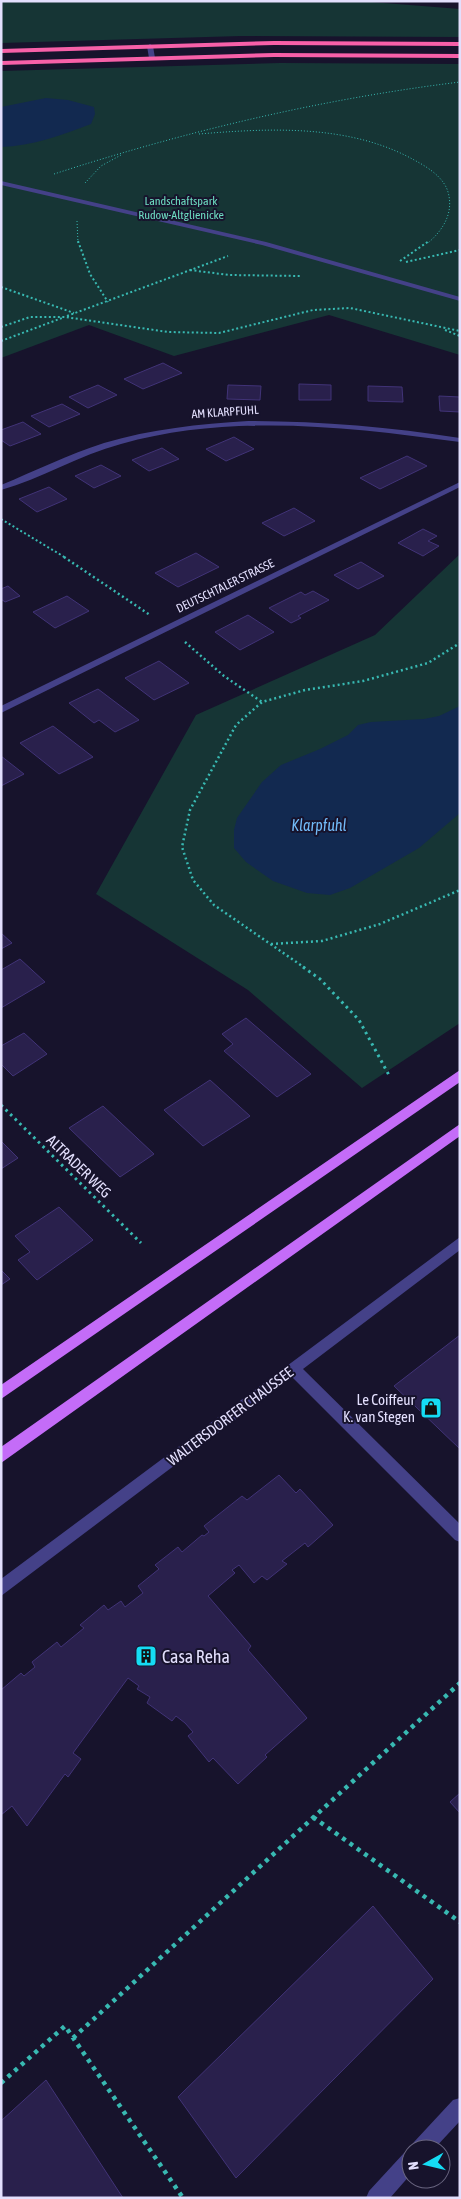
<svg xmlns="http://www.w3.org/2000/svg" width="461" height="2199" viewBox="0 0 461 2199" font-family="'Asap Condensed',sans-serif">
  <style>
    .green { fill: #163535 }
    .water { fill: #122950 }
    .building { fill: #29204c; stroke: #413377 }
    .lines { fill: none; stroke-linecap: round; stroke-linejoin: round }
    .path-far4 { stroke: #38b9b2; stroke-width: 1; stroke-dasharray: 1 2; stroke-linecap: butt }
    .path-far3 { stroke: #38b9b2; stroke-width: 2; stroke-dasharray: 2 2.5; stroke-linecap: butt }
    .path-far2 { stroke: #38b9b2; stroke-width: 2.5; stroke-dasharray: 2 3; stroke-linecap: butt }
    .path-far1 { stroke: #38b9b2; stroke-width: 3; stroke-dasharray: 2.5 4; stroke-linecap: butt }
    .path { stroke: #38b9b2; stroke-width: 4.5; stroke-dasharray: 4 5; stroke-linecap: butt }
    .minor { fill: #444188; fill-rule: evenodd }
    .major { fill: #c46cf8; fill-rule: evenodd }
    .highway { fill: #f760a8; fill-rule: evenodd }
    .labels { text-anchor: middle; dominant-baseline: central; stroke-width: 4; stroke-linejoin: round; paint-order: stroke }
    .far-park-label { font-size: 12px; fill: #6ddcc1; stroke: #17132c }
    .far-street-label { font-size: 12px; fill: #e3dffd; stroke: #17132c }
    .street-label { font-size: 15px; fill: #e3dffd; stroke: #17132c }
    .poi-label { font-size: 15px; fill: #e3dffd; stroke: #17132c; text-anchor: end }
    .water-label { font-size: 16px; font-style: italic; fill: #72baf8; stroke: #17132c }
    .near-poi-label { font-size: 18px; fill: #e3dffd; stroke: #17132c; text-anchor: start }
  </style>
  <rect width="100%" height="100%" fill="#17132c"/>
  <path class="green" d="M1 1H359L460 9V37L241 36 1 43Z
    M280 63 460 64V355L329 315 174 356 89 325 1 358V71Z
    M460 554V1023L362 1088 248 990 96 894 196 715 375 635Z"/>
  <path class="water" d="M46 98 68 100 94 107 95 114 91 124C63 135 32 146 1 147V107Z
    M460 706V813L419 848 350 888 330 895 307 893 273 881 246 862 234 848V830L237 818 262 782 281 765 320 749 348 735 358 725 371 722 424 719 439 716Z"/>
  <path class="building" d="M163 363 182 373 143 389 124 379Z
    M299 384 331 385V400H299Z
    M98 385 117 395 88 408 69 397Z
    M228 385 261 386 260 400 227 399Z
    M368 386 402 387 403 402 368 401Z
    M439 396 460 397V412L440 411Z
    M62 404 80 414 49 427 31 416Z
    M23 422 41 434 10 446 1 440V430Z
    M234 437 254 449 226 461 206 449Z
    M162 448 179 459 149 471 132 460Z
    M407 456 427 466 380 489 360 478Z
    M101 465 121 476 94 488 75 476Z
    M49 487 67 499 37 512 19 499Z
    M294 508 315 521 284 536 262 523Z
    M423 529 437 536 428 541 439 546 423 556 398 543Z
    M196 553 219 567 178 587 155 573Z
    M361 562 384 576 358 589 334 575Z
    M8 586 20 596 5 602 1 599V589Z
    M313 591 329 600 298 616 301 618 291 623 269 608 301 592 305 595Z
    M67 596 89 611 55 628 33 612Z
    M248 615 274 632 240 650 215 632Z
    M159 661 189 683 154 700 125 678Z
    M98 689 139 720 115 732 99 720 94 723 69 703Z
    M53 726 93 757 59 774 20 743Z
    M1 756 24 774 1 786Z
    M1 933 12 943 1 949Z
    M20 959 45 982 1 1008V970Z
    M246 1018 311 1074 277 1097 224 1051 233 1044 222 1034Z
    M24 1033 47 1054 13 1076 1 1064V1046Z
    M210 1080 250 1116 203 1146 164 1110Z
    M103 1106 154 1154 120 1177 69 1128Z
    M1 1141 18 1158 1 1169Z
    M59 1207 93 1240 37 1280 18 1260 30 1252 15 1236Z
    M1 1270 10 1279 1 1285Z
    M460 1335V1449L394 1386Z
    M279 1475 296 1493 300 1489 333 1525 308 1547 305 1543 282 1561 287 1564 267 1580 262 1576 254 1583 239 1565 232 1570 235 1573 208 1596 251 1646 248 1650 307 1718 265 1755 267 1757 238 1784 213 1758 209 1762 188 1736 193 1732 185 1723 176 1716 172 1721 147 1703 150 1697 137 1689 139 1686 128 1678 73 1753 81 1759 68 1777 65 1774 27 1826 12 1806 1 1815V1690L21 1673 24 1676 35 1667 32 1662 57 1642 61 1647 84 1628 80 1625 104 1605 108 1610 121 1601 125 1607 143 1593 138 1586 159 1569 155 1565 178 1547 182 1552 202 1535 204 1536 209 1532 204 1526 242 1496 247 1500Z
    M460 1793V1813L450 1802Z
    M373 1906 433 1979 236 2178 178 2097Z
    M46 2080 123 2198H1V2121Z"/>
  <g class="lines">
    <path class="path-far4" d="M199 134C271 128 351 124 416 161 429 168 444 178 448 192 454 213 443 230 428 243
      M54 174C187 131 321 99 460 82
      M85 183 101 166 121 155
      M77 221 78 243"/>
    <path class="path-far3" d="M78 241 90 274 108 302
      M400 261 429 241
      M406 262 460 250
      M190 270 229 275 301 276
      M1 287 74 313
      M67 316 228 256
      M1 327 30 317H65L168 332 219 333 313 310 350 308 460 331
      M445 330 460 336
      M1 341 62 318
      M1 519 66 558"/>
    <path class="path-far2" d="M64 557 150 615
      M185 642 224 676 262 702
      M271 944 322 941 380 924 460 890
      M305 968 214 905 193 880 182 847 190 810 236 725 262 702 305 690 363 681 428 663 460 643"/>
    <path class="path-far1" d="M303 967 320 979 359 1020 390 1077
      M1 1105 141 1243"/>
    <path class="path" d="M313 1817 460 1922
      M73 2038 460 1683
      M1 2083 65 2026 183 2198"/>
    <path class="minor" d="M150 44 153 46 155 58 152 60 149 58 147 46Z
      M1 181 266 242 460 297V301L262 245 1 185Z
      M248 421C319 421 389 427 460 438V442C348 427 232 413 121 444 79 455 41 479 1 490V485C35 471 69 454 104 443 151 429 199 424 248 421Z
      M460 482V487L1 713V706Z
      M460 1237V1250L303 1369 460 1524V1542L455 1540 292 1377 1 1596V1579Z
      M460 2098V2121L434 2149H411L414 2142 453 2100Z
      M411 2150V2174L390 2198H366L369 2191 404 2153Z"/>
    <path class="major" d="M460 1070V1082L1 1399V1385Z
      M460 1124V1136L1 1463V1447Z"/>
    <path class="highway" d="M274 41 460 42V46L274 45 1 53V49Z
      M274 53 460 54V58L274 57 1 65V61Z"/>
  </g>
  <defs>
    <g id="shop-square" transform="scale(1.125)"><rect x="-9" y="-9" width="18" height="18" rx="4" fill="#15dcf4" stroke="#17132c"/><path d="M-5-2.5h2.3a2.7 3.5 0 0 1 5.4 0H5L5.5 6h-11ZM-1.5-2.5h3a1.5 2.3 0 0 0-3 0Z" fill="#111"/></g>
    <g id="building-square" transform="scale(1.125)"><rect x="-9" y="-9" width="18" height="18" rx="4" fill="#15dcf4" stroke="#17132c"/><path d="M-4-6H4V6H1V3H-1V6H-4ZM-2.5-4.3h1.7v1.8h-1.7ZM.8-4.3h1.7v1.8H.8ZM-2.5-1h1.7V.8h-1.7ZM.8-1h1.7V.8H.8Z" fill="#111"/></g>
  </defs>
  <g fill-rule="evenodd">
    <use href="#shop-square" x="431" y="1408"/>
    <use href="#building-square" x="146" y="1656"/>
  </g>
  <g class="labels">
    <g class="far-park-label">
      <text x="181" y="201">Landschaftspark<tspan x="181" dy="14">Rudow-Altglienicke</tspan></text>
    </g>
    <g class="far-street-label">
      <text transform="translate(225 412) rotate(-4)">AM KLARPFUHL</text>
      <text transform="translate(225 586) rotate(-26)">DEUTSCHTALER STRASSE</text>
    </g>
    <g class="street-label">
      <text transform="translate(79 1166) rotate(44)">ALTRADER WEG</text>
      <text transform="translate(230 1416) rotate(-37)">WALTERSDORFER CHAUSSEE</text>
    </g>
    <g class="poi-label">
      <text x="415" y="1399">Le Coiffeur<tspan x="415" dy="17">K. van Stegen</tspan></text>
    </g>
    <g class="water-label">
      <text x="319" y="825">Klarpfuhl</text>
    </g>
    <g class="near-poi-label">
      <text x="162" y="1656">Casa Reha</text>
    </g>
  </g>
  <rect width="461" height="2199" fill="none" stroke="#e3dffd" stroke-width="5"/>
  <g transform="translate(426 2164) rotate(262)"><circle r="24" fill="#17132c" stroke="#696580"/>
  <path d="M0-4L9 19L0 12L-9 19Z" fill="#15dcf4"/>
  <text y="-8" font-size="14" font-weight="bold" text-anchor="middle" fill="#e3dffd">N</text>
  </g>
</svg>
